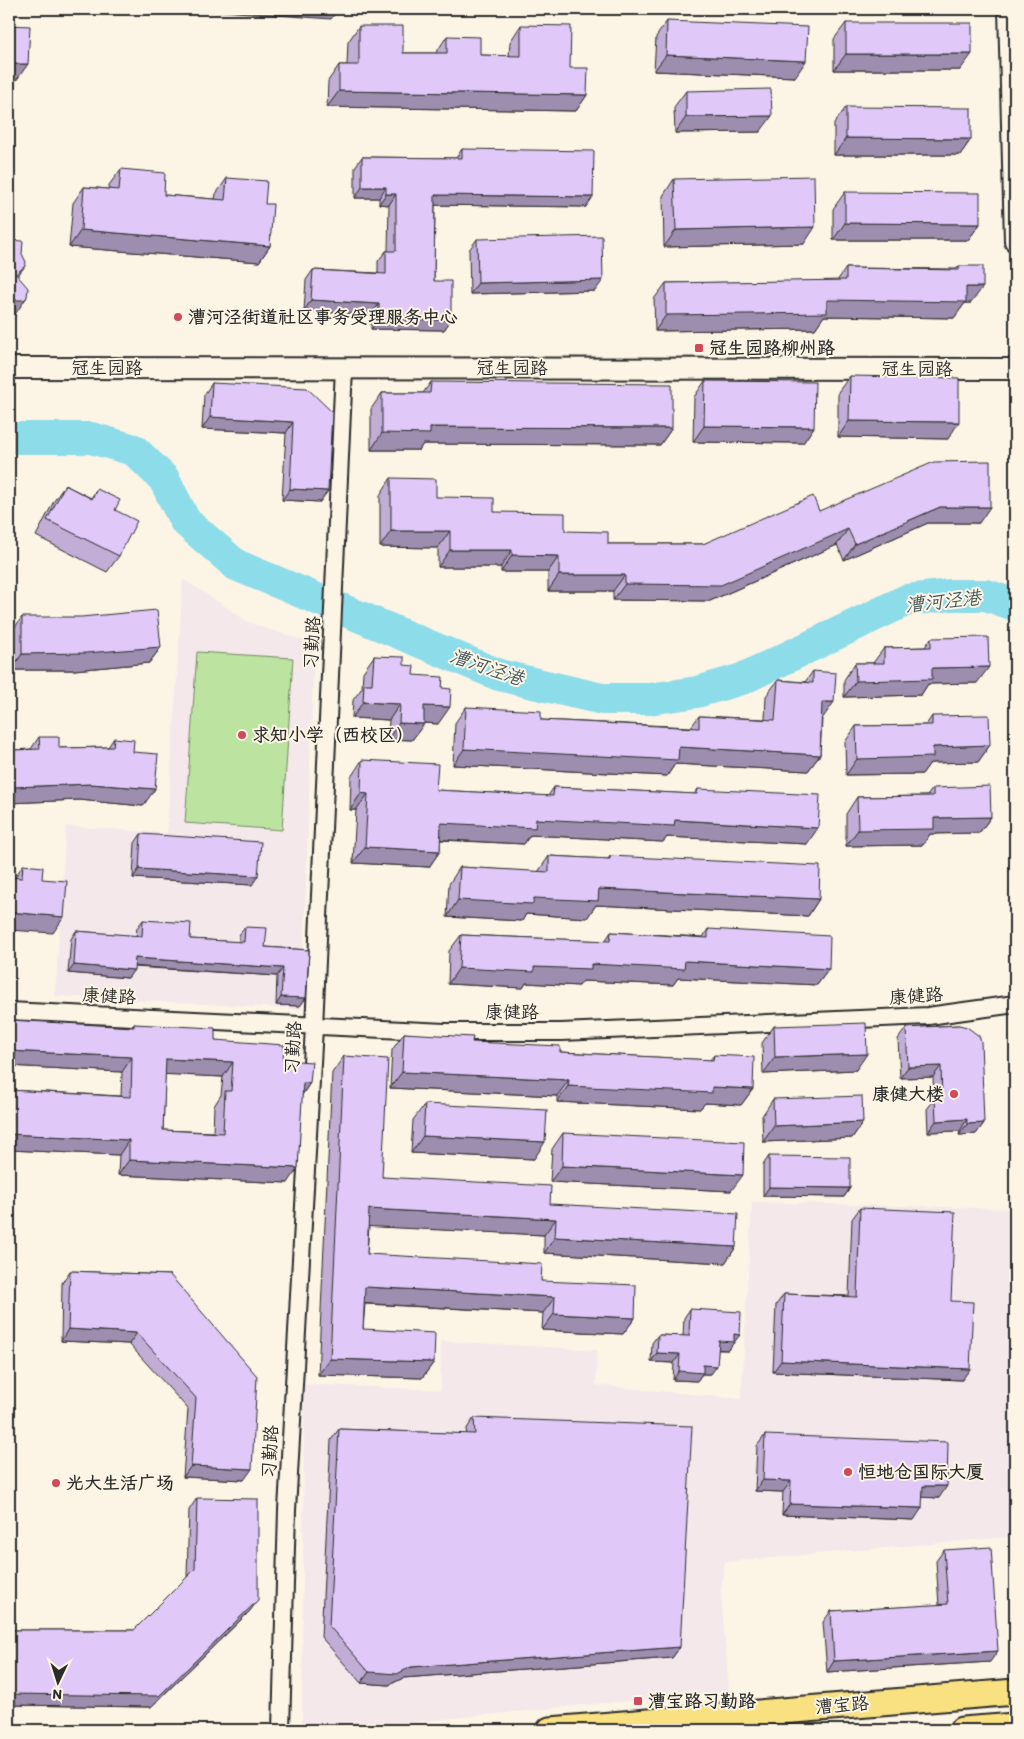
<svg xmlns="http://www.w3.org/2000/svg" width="1024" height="1739" viewBox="0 0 1024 1739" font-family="Itim,'LXGW WenKai TC',sans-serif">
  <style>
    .built { fill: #f4e8eb }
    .green { fill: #bce4a0; stroke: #748866 }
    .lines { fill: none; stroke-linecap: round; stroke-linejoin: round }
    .river { stroke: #8ddcea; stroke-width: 32 }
    .minor-casing { stroke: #2b2b2b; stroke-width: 20 }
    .tertiary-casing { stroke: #2b2b2b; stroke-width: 24 }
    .primary-casing { stroke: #2b2b2b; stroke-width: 29 }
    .minor { stroke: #fcf5e5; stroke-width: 16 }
    .tertiary { stroke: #fcf5e5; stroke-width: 20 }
    .primary { stroke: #f9e181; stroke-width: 25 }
    .wall { fill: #c1add6; stroke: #2b2b2b; fill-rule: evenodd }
    .shaded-wall { fill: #9d8dae; stroke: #2b2b2b }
    .building { fill: #e0c9f9; stroke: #2b2b2b; fill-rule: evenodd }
    .poi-dot { fill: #d1495b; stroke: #fcf5e5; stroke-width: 2 }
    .labels { text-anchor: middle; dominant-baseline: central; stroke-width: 4; stroke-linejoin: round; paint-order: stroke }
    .poi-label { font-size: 18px; font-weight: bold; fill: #2b2b2b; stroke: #fcf5e5; text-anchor: start }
    .street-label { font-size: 18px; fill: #2b2b2b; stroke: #fcf5e5 }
    .water-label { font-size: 19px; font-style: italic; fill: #44575b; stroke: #fcf5e5 }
  </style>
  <rect width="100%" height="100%" fill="#fcf5e5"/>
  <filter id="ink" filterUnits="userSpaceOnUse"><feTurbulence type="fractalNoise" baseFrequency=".02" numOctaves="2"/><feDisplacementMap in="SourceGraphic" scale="10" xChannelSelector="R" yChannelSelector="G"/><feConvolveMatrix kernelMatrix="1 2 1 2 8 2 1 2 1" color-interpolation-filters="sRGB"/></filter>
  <g filter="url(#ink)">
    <path class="built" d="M183 579 250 623 314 644 302 1009 55 996 66 826 167 833Z
      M752 1202 1014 1209 1010 1537 724 1562 721 1593 729 1691 332 1730H302L304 1384 441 1390 440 1341 597 1350 596 1385 741 1399Z"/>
    <path class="green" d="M197 652 293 658 282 830 185 823Z"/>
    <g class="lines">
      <path class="river" d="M9 438H91L134 450 164 479 185 521 236 565 499 675 602 699H649L697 692 742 679 907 600 951 595H986L1015 605"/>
      <g class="minor-casing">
        <path id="minor" d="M9 1011 445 1032H561L928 1016 1015 1004
          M281 1730 287 1510 314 1027 344 368"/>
      </g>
      <g class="tertiary-casing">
        <path id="tertiary" d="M1009 9 1015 241
          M9 368 1015 369"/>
      </g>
      <g class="primary-casing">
        <path id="primary" d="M550 1730 1015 1692
          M962 1730 1015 1726"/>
      </g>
      <use href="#minor" class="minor"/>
      <use href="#tertiary" class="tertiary"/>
      <use href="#primary" class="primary"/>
    </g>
    <path class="wall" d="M667 21 795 77 654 71 656 37Z
      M846 23 960 70H834V39Z
      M521 25 570 68 587 95 576 111 327 107 328 81 339 65H347L348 42 359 26 403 53H436L447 36 480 55 509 56 510 42Z
      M686 91 760 132 675 133 674 107Z
      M846 107 971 139 960 155H834V124Z
      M462 149 586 207 435 205 434 281 451 320 444 330 371 329V315L304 311 306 280 313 270 378 273V261L386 251H388L389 205 379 204V198H355V167L362 157 456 158Z
      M121 169 164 195 215 199 216 194 227 178 265 204 270 246 259 262 69 247 73 203 84 187 109 189V185Z
      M674 179 804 244 664 247 663 196Z
      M845 192 980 224 968 240H833V209Z
      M477 239 595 291 470 294 469 250Z
      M959 266 971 303H965L954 318 824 316 815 329 655 331 654 299 666 283 837 281 846 268 956 269Z
      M850 376 948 439 838 437V392Z
      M705 381 814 427 803 443 693 442 694 397Z
      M431 382 672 428 660 445 423 444 419 450H371V409L382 393H423Z
      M212 383 332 412 320 502 282 500 286 433 202 429 204 395Z
      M391 478 436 497 494 512 608 544H703L819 511 979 523H928L844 560 837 545 710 601 613 600V591H548V572H501V567H438V548L380 547V495Z
      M65 485 91 498 97 489 115 510 119 556 107 572 36 536 54 501Z
      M22 617 161 647 149 663 74 670H11L10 634Z
      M931 638 977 683 928 684 921 695 844 697V680L855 663H873L884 648 925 647Z
      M374 656 404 665 413 675 438 724 424 723 412 740 388 739 389 720 352 718 353 700 362 688 363 672Z
      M813 671 822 719 820 755 808 771 675 764 667 776 453 765 455 723 466 707 541 720 691 727 699 716 765 719 766 696 778 680 805 682Z
      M932 716 990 745 978 762 930 763 922 774 846 775 845 742 856 726 926 725Z
      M39 737 59 748 108 747 114 738 133 752 143 806 79 800 9 803V755L12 750 31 749Z
      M362 760 436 790 548 796 554 787 694 794 698 789 807 844 667 837 663 842 530 835 524 844 440 840V851L429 867 353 863 356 810H350L351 777Z
      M933 788 991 817 979 833 930 834 923 845 846 846V814L857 797 927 796Z
      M141 834 252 885 133 878 135 843Z
      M549 856 608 859 610 856 819 899 808 916 596 905 587 918 526 914 522 921 447 917 449 884 460 867 538 872Z
      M23 865 42 879 53 933 15 877Z
      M143 920 190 939 239 942V935L245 927 265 947 309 950 306 998 300 1006 276 1005 277 976 134 967 128 978 68 973 71 939 76 931 136 936 137 928Z
      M708 929 829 969 817 985 678 978 673 985 583 981 579 986 526 983 523 988 448 984 449 951 461 935 605 941 611 932 703 937Z
      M9 1020 132 1027 134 1024 215 1040 283 1060 310 1083 302 1095 288 1183 118 1175 119 1155 9 1150V1090L121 1096 122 1072 9 1066ZM165 1074 223 1077 221 1095 214 1106 213 1132 163 1130Z
      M959 1025 984 1123 976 1134 959 1135 960 1131 928 1132 927 1109 934 1100 933 1077 900 1078 898 1039 906 1028Z
      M774 1026 856 1070 763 1074 762 1043Z
      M404 1033 560 1052 710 1060 714 1055 753 1089 741 1105 705 1103 700 1109 557 1102V1096L390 1088 392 1050Z
      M344 1056 382 1177 550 1204 736 1247 725 1263 544 1253V1235L369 1226 367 1254 541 1281 635 1318 623 1334 542 1330 543 1313 365 1304 363 1329 434 1362 422 1378 318 1375 332 1073Z
      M773 1099 863 1122 852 1138 763 1142 762 1116Z
      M425 1104 534 1159 411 1153 413 1120Z
      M563 1133 731 1191 550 1182 552 1149Z
      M769 1156 850 1188 844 1197 763 1196V1165Z
      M860 1208 951 1301 962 1380 773 1372 776 1305 784 1294 849 1296 852 1219Z
      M70 1271 170 1275 244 1480 183 1477 188 1409 129 1344 61 1341 62 1283Z
      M690 1309 734 1343H733L728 1350H718L711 1374H702L697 1381 673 1380 674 1363 651 1362 652 1343 658 1335 683 1336 684 1318Z
      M474 1418 680 1647 672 1658 403 1678 389 1685 361 1683 321 1637 331 1440 339 1429 467 1434 466 1430Z
      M765 1435 939 1498 923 1497 914 1520 782 1515 783 1492 755 1491 757 1446Z
      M197 1498 250 1611 151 1707 9 1705V1630H134L187 1577 189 1510Z
      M944 1550 990 1662 827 1672 823 1622 831 1611 939 1605 936 1561Z"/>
    <path class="shaded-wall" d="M195 9H338L331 19Z
      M846 54H972L960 70H834Z
      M666 55 806 61 795 77 654 71Z
      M9 64H28L16 81 9 80Z
      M339 91 587 95 576 111 327 107Z
      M772 116 760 132 675 133 686 117Z
      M846 138 971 139 960 155H834Z
      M362 187H386L379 198H355Z
      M386 194H396L389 205 379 204Z
      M435 195 593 197 586 207 428 205Z
      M845 223 980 224 968 240H833Z
      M815 227 804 244 664 247 676 230Z
      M81 230 270 246 259 262 69 247Z
      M25 266 13 282 16 274Z
      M603 280 595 291 470 294 478 283Z
      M966 287H983L971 303H965L954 318 824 316 815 329 655 331 666 315Z
      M27 297 16 313 12 316H9V300Z
      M311 300 379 304 371 315 304 311Z
      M379 319 451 320 444 330 371 329Z
      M210 417 293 422 286 433 202 429Z
      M849 421 959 422 948 439 838 437Z
      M704 426 814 427 803 443 693 442Z
      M430 427 672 428 660 445 423 444 419 450H371L382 433Z
      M290 489 328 491 320 502 282 500Z
      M940 507H990L979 523H928L844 560 855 544Z
      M848 529 837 545 710 601 613 600 625 584Z
      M391 531H450L438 548 380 547Z
      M450 550H512L501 567H438Z
      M512 555 559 556 548 572H501Z
      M559 575H625L613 591H548Z
      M161 647 149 663 74 670H11L22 654Z
      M989 667 977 683 928 684 921 695 844 697 856 681 932 668Z
      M363 702 400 704 389 720 352 718Z
      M822 702H834L822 719 811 718Z
      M424 706 450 707 438 724 413 722Z
      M399 723 424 724 412 740 388 739Z
      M990 745 978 762 930 763 922 774 846 775 857 759 933 747Z
      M679 747 820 755 808 771 675 764 667 776 453 765 464 749Z
      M91 784 155 789 143 806 79 800 9 803V793L13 787Z
      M361 793 368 794 356 810H350Z
      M991 817 979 833 930 834 923 845 846 846 858 830 934 818Z
      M536 819 675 820 818 828 807 844 667 837 663 842 530 835 524 844 430 839 441 823Z
      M365 847 440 851 429 867 353 863Z
      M139 869 258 876 252 885 133 878Z
      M599 889 819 899 808 916 596 905 587 918 526 914 522 921 447 917 458 900 534 898Z
      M9 912 64 917 53 933 9 930Z
      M135 958 283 968 277 976 129 966Z
      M685 961 829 969 817 985 678 978 673 985 583 981 579 986 526 983 523 988 448 984 459 968 534 967Z
      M74 965 134 970 128 978 68 973Z
      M281 997 306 998 300 1006 276 1005Z
      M9 1051 132 1057 122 1072 9 1066Z
      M867 1054 856 1070 763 1074 775 1057Z
      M166 1059 233 1062 223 1077 155 1074Z
      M941 1066 933 1077 900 1078 908 1067Z
      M402 1072 569 1080 557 1096 390 1088Z
      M303 1083H310L300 1098Z
      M568 1086 712 1087 753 1089 741 1105 705 1103 700 1109 557 1102Z
      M967 1119 960 1131 928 1132 936 1121Z
      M863 1122 852 1138 763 1142 774 1126Z
      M984 1123 976 1134 959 1135 967 1124Z
      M9 1134 129 1140 119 1155 9 1150Z
      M423 1136 545 1142 534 1159 411 1153Z
      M129 1160 298 1168 288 1183 118 1175Z
      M562 1166 743 1175 731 1191 550 1182Z
      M769 1187 850 1188 844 1197 763 1196Z
      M369 1209 556 1219 544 1235 358 1226Z
      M555 1237 736 1247 725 1263 544 1253Z
      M365 1287 555 1297 543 1313 354 1303Z
      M554 1314 635 1318 623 1334 542 1330Z
      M68 1329 137 1333 129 1344 61 1341Z
      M734 1334 740 1335 728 1350 713 1349 719 1341Z
      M657 1353 680 1354 674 1363 651 1362Z
      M330 1359 434 1362 422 1378 318 1375Z
      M781 1361 970 1369 962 1380 773 1372Z
      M703 1365 717 1366 711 1374H702L697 1381 673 1380 679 1371Z
      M191 1466 252 1469 244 1480 183 1477Z
      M763 1480 791 1481 783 1492 755 1491Z
      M923 1486H947L939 1498 915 1497Z
      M790 1504 922 1508 914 1520 782 1515Z
      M258 1600 250 1611 151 1707 9 1705V1694Z
      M680 1647 672 1658 403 1678 389 1685 361 1683 369 1672 411 1667Z
      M998 1651 990 1662 827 1672 834 1661Z"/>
    <path class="building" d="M667 21 808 27 806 61 666 55Z
      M846 23H972V54H846Z
      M9 25 30 26 28 64H9Z
      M521 25 571 26 570 68H588L587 95 339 91V65H359V26H403V53H447V36L480 37V55L521 56Z
      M771 89 772 116 686 117V91Z
      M846 107 971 108V139L846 138Z
      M462 149 594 151 593 197 435 195 434 281H451V320L379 319V304L311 300 313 270 386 274V251H396V194H386V187H362V157L462 158Z
      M121 169 165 173 164 195 225 200 227 178 267 181 265 204H273L270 246 81 230 84 187 119 190Z
      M814 176 815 227 676 230 674 179Z
      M845 192 980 193V224L845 223Z
      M602 236 603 280 478 283 477 239Z
      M9 240 23 241 22 254 26 262 25 266 16 274 28 288 27 297 24 300H9Z
      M959 266H983V287H966V302L827 300V313L666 315V283L846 280V268L959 270Z
      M850 376 959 378V422L849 421Z
      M705 381 815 382 814 427 704 426Z
      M431 382 672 384V428L430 427V434L382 433V393H430Z
      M212 383 307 388 332 412 328 491 290 489 293 422 210 417Z
      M990 461V507H940L855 544 848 529 721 585 625 584V575H559V556L512 555V550H450V531H391V478L436 479V497L494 498V512L565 513V531L608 532V544H703L813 496 819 511 934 462Z
      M65 485 92 499 97 489 120 500 115 510 137 521 119 556 47 520Z
      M157 610 161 647 86 653 22 654V617H81Z
      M988 637 989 667 932 668V679L856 681 855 663H884V648L931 647V638Z
      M374 656 404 657V665L414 666 413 675 443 677 442 688 451 689 450 707 424 706V724L399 723 400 704 363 702 364 684H372Z
      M813 671 836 673 834 702H822L820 755 679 747 678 760 464 749 466 707 541 711V720L699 728V716L775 720 778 680 813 683Z
      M989 715 990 745 933 747V757L857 759 856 726 932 725V716Z
      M39 737H59V748L113 747 114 738 134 740 133 752 158 754 155 789 91 784 13 787 12 750 40 749Z
      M362 760 438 764 436 790 553 796 554 787 697 794 698 789 820 795 818 828 675 820 674 826 536 819 535 828 441 823 440 851 365 847 368 794 361 793Z
      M990 786 991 817 934 818V829L858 830 857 797 933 796V788Z
      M141 834 261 842 258 876 139 869Z
      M549 856 610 859V856L820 866 819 899 599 889 598 901 534 898 533 904 458 900 460 867 549 872Z
      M23 865 43 867 42 879 67 881 64 917 9 912V877L22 878Z
      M143 920 191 923 190 939 244 942 245 927 267 928 265 947 309 950 306 998 281 997 283 968 135 958 134 970 74 965 76 931 142 936Z
      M708 929 830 936 829 969 685 961 684 969 591 964V969L534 967V972L459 968 461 935 610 941 611 932 708 938Z
      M9 1020 134 1027V1024L215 1028V1040L284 1045 283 1060 312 1062 310 1083H303L298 1168 129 1160V1140L9 1134V1090L131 1097 132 1057 9 1051ZM166 1059 233 1062 231 1091H225L223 1133 163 1130Z
      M866 1023 867 1054 775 1057 774 1026Z
      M959 1025 967 1027 979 1036 981 1041 984 1123 967 1124V1119L936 1121 935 1098H942L941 1066 908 1067 906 1028Z
      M404 1033 473 1037 472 1042 560 1046V1052L713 1060 714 1055 754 1057 753 1089 712 1087V1093L568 1086 569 1080 402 1072Z
      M344 1056 388 1059 382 1177 551 1186 550 1204 738 1214 736 1247 555 1237 556 1219 369 1209 367 1254 542 1264 541 1281 636 1285 635 1318 554 1314 555 1297 365 1287 363 1329 435 1333 434 1362 330 1359Z
      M862 1096 863 1122 774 1126 773 1099Z
      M425 1104 547 1110 545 1142 423 1136Z
      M563 1133 744 1142 743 1175 562 1166Z
      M769 1156 850 1157V1188L769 1187Z
      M860 1208 955 1212 951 1301 973 1302 970 1369 781 1361 784 1294 857 1297Z
      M70 1271 170 1275 257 1376 252 1469 191 1466 196 1398 137 1333 68 1329Z
      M690 1309 741 1312 740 1335 734 1334V1342L719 1341 717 1366 703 1365V1373L679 1371 680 1354 657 1353 658 1335 689 1336Z
      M474 1418 692 1426 680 1647 411 1667 397 1674 369 1672 329 1626 339 1429 475 1434Z
      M765 1435 948 1442 947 1486H923L922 1508 790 1504 791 1481 763 1480Z
      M197 1498 258 1499V1600L159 1696 9 1694V1630H134L195 1569Z
      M991 1547 998 1651 834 1661 831 1611 948 1604 944 1550Z"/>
  </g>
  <g class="poi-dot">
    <circle cx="178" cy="317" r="5"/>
    <rect x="694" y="343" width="10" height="10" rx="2.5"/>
    <circle cx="242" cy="735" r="5"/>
    <circle cx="954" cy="1094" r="5"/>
    <circle cx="848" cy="1472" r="5"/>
    <circle cx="56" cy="1483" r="5"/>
    <rect x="633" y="1696" width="10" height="10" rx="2.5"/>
  </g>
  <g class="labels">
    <g class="poi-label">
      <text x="188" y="317">漕河泾街道社区事务受理服务中心</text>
      <text x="709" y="348">冠生园路柳州路</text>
      <text x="252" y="735">求知小学（西校区）</text>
      <text x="944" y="1094" text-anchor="end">康健大楼</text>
      <text x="858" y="1472">恒地仓国际大厦</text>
      <text x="66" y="1483">光大生活广场</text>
      <text x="648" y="1701">漕宝路习勤路</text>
    </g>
    <g class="street-label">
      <text x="107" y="368">冠生园路</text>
      <text x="512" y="368">冠生园路</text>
      <text x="917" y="369">冠生园路</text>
      <text transform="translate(312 643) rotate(-87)">习勤路</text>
      <text transform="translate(109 996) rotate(3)">康健路</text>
      <text transform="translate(916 996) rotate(-4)">康健路</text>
      <text x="512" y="1012">康健路</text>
      <text transform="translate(293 1048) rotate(-87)">习勤路</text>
      <text transform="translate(270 1452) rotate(-87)">习勤路</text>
      <text transform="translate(842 1705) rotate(-5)">漕宝路</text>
    </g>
    <g class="water-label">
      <text transform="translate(943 601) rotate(-6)">漕河泾港</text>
      <text transform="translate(487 667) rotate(19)">漕河泾港</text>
    </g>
  </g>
  <rect width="1024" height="1739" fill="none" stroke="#fcf5e5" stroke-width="30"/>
  <rect x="15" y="15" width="994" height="1709" fill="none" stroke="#2b2b2b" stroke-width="2" filter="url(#ink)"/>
  <g transform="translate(58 1682) rotate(184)" stroke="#fcf5e5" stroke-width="4" paint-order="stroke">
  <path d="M0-4L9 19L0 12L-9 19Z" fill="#2b2b2b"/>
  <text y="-8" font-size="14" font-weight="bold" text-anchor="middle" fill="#2b2b2b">N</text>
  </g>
</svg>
